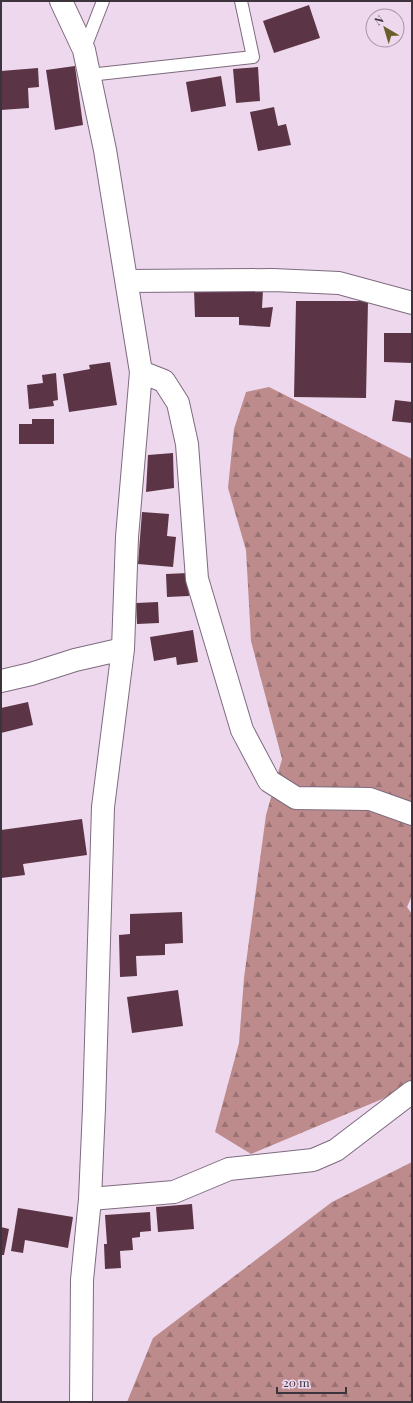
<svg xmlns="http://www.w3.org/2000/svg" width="413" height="1403" viewBox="0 0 413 1403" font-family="'Playfair Display',serif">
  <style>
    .forest { fill: url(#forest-firs) }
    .building { fill: #5b3445 }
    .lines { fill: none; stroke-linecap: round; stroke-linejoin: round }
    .lane-casing { stroke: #7e6b7e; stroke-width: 14 }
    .street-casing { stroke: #7e6b7e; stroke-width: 24 }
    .lane { stroke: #fff; stroke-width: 12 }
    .street { stroke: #fff; stroke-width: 22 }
  </style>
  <defs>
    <pattern id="forest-firs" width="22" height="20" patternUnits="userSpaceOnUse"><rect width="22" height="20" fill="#bd8b8c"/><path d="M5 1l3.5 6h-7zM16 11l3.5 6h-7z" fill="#9b7274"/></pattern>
  </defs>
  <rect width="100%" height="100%" fill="#eed8ee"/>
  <path class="forest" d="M269 387 412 459V896L407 907 412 914V1080L399 1092 251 1154 215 1132 239 1043 244 978 266 815 282 759 251 641 246 550 228 488 234 429 246 392Z
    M412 1162V1402H127L153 1338 332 1202Z"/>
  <path class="building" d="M309 5 320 38 274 53 263 21Z
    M75 66 83 125 55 130 46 70Z
    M258 67 260 101 236 103 233 69Z
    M38 68 39 87 28 88 29 108 1 110V71Z
    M221 76 226 106 191 112 186 82Z
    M274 107 278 126 286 124 291 145 258 151 250 112Z
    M194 290H263L262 308 273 307 270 327 239 325V317H195Z
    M296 301H368L366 398 294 397Z
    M384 333H412V363L384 362Z
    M110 362 117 405 69 412 63 374 90 369 89 365Z
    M56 373 58 400 53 401 54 406 29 409 27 385 43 383 42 375Z
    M395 400 412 402V423L392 421Z
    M32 419H54V444H19V424H32Z
    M173 453 174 488 146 492 148 455Z
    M142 512 169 514 167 536 176 537 173 567 138 564Z
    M188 573 189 596 167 597 166 574Z
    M158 602 159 623 137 624 136 603Z
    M193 630 198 662 177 665 176 657 154 661 150 637Z
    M28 702 33 725 1 733V708Z
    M82 819 87 855 23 864 25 875 1 878V830Z
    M182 912 183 943 165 944V955L136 956 137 976 120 977 119 935 130 934V914Z
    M178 990 183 1026 132 1033 127 997Z
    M192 1204 194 1229 158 1232 156 1207Z
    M18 1208 73 1217 68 1248 25 1240 23 1253 11 1251Z
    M150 1212 151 1231 140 1232V1237L132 1238 133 1250 120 1251 121 1268 105 1269 104 1244H107L105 1215Z
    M1 1227 9 1229 4 1255H1Z"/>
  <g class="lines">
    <g class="lane-casing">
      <path id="lane" d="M84 50 103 1
        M89 75 253 57 241 1"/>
    </g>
    <g class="street-casing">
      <path id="street" d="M61 1 84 50 105 150 141 372 127 537 123 649 103 807 94 1108 90 1199 82 1280 81 1402
        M128 281 273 280 339 283 412 303
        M141 372 164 381 178 403 187 444 197 579 242 730 269 781 296 798 370 799 412 814
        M1 681 31 674 75 660 123 649
        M90 1199 174 1192 229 1169 313 1160 336 1150 412 1092"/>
    </g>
    <use href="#lane" class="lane"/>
    <use href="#street" class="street"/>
  </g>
  <rect width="413" height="1403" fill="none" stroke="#3c333c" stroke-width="4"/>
  <g transform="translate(385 28) rotate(322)"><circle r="19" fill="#eed8ee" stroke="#a796a7"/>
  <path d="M0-3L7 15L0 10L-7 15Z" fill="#695d2a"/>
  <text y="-6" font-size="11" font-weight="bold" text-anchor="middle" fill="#3c333c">N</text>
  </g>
  <path d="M277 1387v6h69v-6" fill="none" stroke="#3c333c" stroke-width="2"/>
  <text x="283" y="1387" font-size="12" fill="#3c333c" stroke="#eed8ee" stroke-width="3" paint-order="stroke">20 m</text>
</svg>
